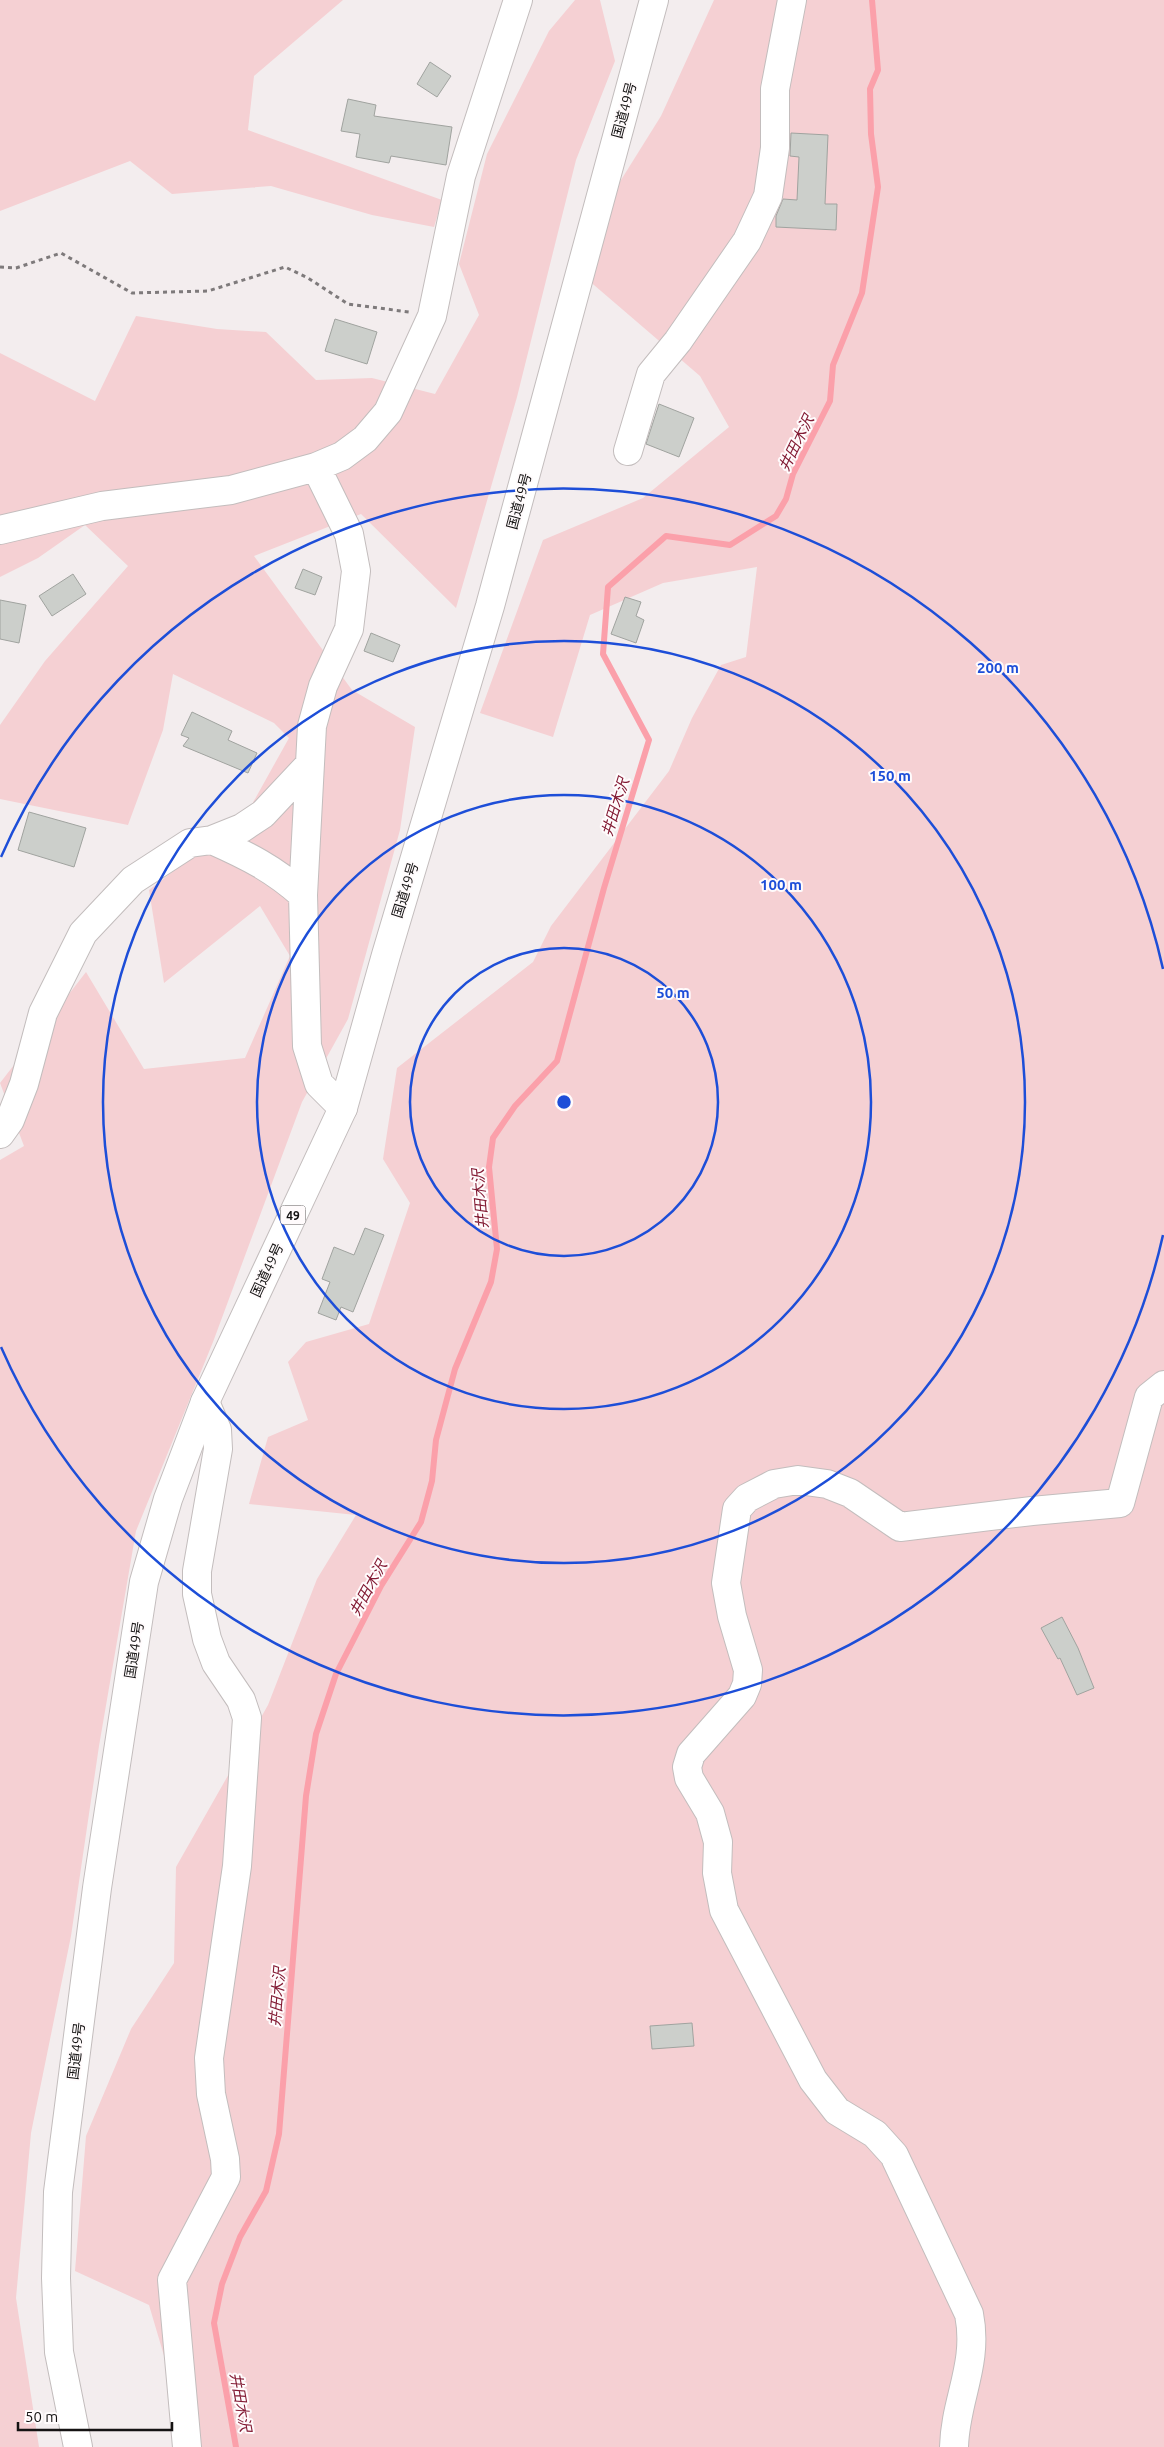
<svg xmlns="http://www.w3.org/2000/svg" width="1164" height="2447" viewBox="0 0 1164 2447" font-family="Ubuntu,'Noto Sans JP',sans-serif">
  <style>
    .green { fill: #f5d0d3 }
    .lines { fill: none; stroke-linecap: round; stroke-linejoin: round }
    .stream { stroke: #fba0aa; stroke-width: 6 }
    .building { fill: #cccfcb; stroke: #a0a39f }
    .minor-casing { stroke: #c3bdbd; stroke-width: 30 }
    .highway-casing { stroke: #c3bdbd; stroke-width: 30 }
    .path { stroke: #7e7a7b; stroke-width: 3; stroke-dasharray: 4 4; stroke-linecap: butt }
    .minor { stroke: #fff; stroke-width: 28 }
    .highway { stroke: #fff; stroke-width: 28 }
    .ring { fill: none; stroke: #1d4ed8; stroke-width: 2.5 }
    .labels { text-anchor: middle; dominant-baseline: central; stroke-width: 4; stroke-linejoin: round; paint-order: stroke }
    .shield { fill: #fffbfc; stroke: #5b5959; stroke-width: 1 }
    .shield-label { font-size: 12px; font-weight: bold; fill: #151313 }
    .street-label { font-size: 14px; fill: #151313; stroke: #fffbfc }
    .water-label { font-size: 15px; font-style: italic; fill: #831b34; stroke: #fffbfc }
    .centre { fill: #1d4ed8; stroke: #fffbfc; stroke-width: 2.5 }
    .ring-label { font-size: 15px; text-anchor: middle; font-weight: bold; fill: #1d4ed8; stroke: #fffbfc; stroke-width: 4; stroke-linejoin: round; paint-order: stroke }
  </style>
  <rect width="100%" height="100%" fill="#f3edee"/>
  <path class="green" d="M0 0H343L254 76 248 130 442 200 434 227 372 215 271 186 172 194 130 161 0 211Z
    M575 0H600L615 61 576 160 517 397 456 608 361 514 254 556 352 690 415 727 400 830 348 1019 302 1102 213 1342 136 1531 99 1746 71 1936 31 2133 16 2298 39 2447H0V1160L24 1146 0 1083 86 972 144 1069 245 1058 290 956 260 906 164 983 149 890 246 815 289 738 274 723 173 674 163 730 128 825 0 799V725L45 661 128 566 85 525 38 558 0 577V353L95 401 136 316 217 329 266 332 316 380 372 378 435 394 479 315 459 264 487 154 549 31Z
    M714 0H1164V2447H191L149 2305 75 2271 86 2136 131 2029 174 1963 176 1867 268 1705 317 1579 356 1515 249 1504 268 1437 308 1420 288 1362 306 1342 369 1324 410 1203 383 1159 397 1068 533 962 551 926 669 771 692 718 721 665 746 657 757 567 663 583 590 615 553 737 480 713 543 540 643 498 729 427 700 376 587 279 606 204 661 116Z"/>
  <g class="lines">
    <path class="stream" d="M236 2447 214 2323 222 2284 240 2237 266 2191 279 2134 306 1796 316 1734 336 1674 381 1586 421 1522 432 1481 436 1440 455 1369 491 1282 497 1249 489 1167 493 1138 515 1106 557 1061 604 888 649 740 603 654 608 587 666 536 730 545 776 516 786 499 793 474 830 401 833 365 862 293 878 187 871 134 870 89 878 70 872 0"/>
  </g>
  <path class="building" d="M430 62 451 76 437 97 417 84Z
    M348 99 376 105 374 116 452 127 446 165 391 156 389 163 356 157 360 134 341 131Z
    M791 133 828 135 825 204H837L836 230 776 227V216L783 199 797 200 799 157 790 156Z
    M335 319 377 332 367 364 325 351Z
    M659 404 694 418 679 457 646 444Z
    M303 569 322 577 315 595 295 588Z
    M73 574 86 594 52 616 39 596Z
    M625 597 641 602 636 616 644 620 636 643 611 634Z
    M0 600 26 605 19 643 0 639Z
    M371 633 400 645 393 662 364 651Z
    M192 712 232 731 228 740 257 753 248 773 183 746 189 738 181 735Z
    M29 812 86 828 74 867 18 850Z
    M365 1228 384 1235 353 1312 341 1307 336 1320 318 1313 330 1282 322 1279 334 1247 354 1255Z
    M1062 1617 1078 1648 1094 1688 1077 1695 1060 1658 1058 1659 1041 1628Z
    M692 2023 694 2046 652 2049 650 2026Z"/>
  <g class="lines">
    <g class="minor-casing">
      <path id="minor" d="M628 451 651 374 678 341 747 241 768 196 775 148V89L792 0
        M316 467 349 534 356 571 349 629 323 686 312 726 303 895 307 1046 319 1084 343 1108
        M0 530 102 506 231 490 316 467 342 456 365 439 388 412 432 316 461 176 518 0
        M303 895C274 869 248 856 212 840L242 828 263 814 310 764
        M0 1134 10 1120 24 1084 43 1013 83 933 133 880 190 843 212 840
        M187 2447 172 2280 226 2177 225 2159 211 2094 209 2058 237 1866 247 1718 241 1700 216 1663 207 1639 197 1594V1571L218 1449 217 1430 205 1402
        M954 2447C955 2400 979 2364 969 2314L894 2155 875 2134 837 2111 813 2080 724 1910 717 1873 718 1842 710 1813 689 1778 687 1767 691 1754 742 1696 747 1684 748 1670 732 1616 726 1583 737 1509 747 1498 774 1484 798 1480 827 1484 850 1493 900 1527 1032 1511 1120 1503 1149 1397 1164 1385"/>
    </g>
    <g class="highway-casing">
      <path id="highway" d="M78 2447 59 2352 56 2278 58 2192 97 1888 144 1582 168 1499 205 1402 343 1108 386 955 490 606 654 0"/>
    </g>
    <path class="path" d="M0 267 16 268 61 253 132 293 208 291 285 267 308 278 348 304 409 312"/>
    <use href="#minor" class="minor"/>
    <use href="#highway" class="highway"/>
  </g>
  <g class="ring">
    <circle cx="564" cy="1102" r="154"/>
    <circle cx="564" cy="1102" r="307"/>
    <circle cx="564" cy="1102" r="461"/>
    <path d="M1163 1235A614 614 0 0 1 1 1347M1 857A614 614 0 0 1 1163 969"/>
  </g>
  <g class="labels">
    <rect class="shield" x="280.5" y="1205.5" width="25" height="19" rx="4"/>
    <g class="shield-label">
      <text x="293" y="1215">49</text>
    </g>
    <g class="street-label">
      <text transform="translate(624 110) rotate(-75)">国道49号</text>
      <text transform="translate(519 501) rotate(-75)">国道49号</text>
      <text transform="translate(405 890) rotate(-73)">国道49号</text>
      <text transform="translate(267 1270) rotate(-65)">国道49号</text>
      <text transform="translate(134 1650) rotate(-81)">国道49号</text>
      <text transform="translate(76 2051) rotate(-83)">国道49号</text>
    </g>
    <g class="water-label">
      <text transform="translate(796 443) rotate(-64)">井田木沢</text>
      <text transform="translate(615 807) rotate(-73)">井田木沢</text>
      <text transform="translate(480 1199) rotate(-95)">井田木沢</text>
      <text transform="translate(368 1588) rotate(-61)">井田木沢</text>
      <text transform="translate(277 1997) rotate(-85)">井田木沢</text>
      <text transform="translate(241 2402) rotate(80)">井田木沢</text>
    </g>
  </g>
  <circle cx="564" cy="1102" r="8" class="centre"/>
  <g class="ring-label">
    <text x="998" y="673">200 m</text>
    <text x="890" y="781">150 m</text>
    <text x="781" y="890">100 m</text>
    <text x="673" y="998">50 m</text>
  </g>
  <path d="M18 2422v8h154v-8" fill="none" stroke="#151313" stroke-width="2.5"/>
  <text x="25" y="2422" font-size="15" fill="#151313" stroke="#fffbfc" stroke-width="4" paint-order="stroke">50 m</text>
</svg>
